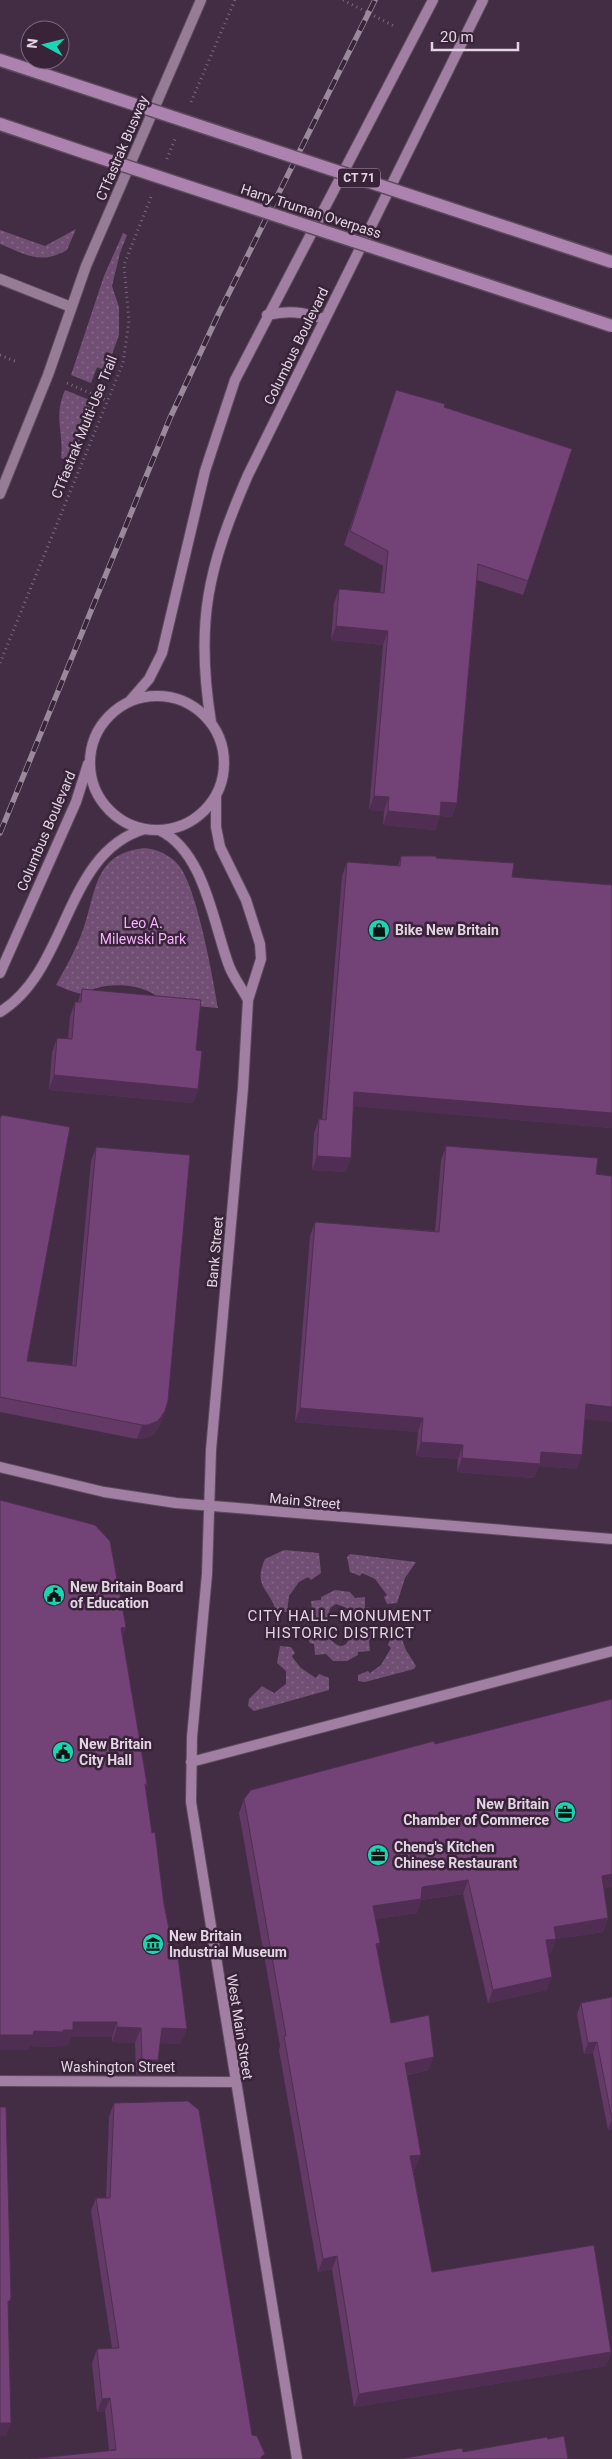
<svg xmlns="http://www.w3.org/2000/svg" width="612" height="2459" viewBox="0 0 612 2459" font-family="Roboto,sans-serif">
  <style>
    .green { fill: url(#green-dots) }
    .lines { fill: none; stroke-linecap: round; stroke-linejoin: round }
    .lane-casing { stroke: #5d4a5e; stroke-width: 12 }
    .secondary-casing { stroke: #5d4a5e; stroke-width: 12 }
    .primary-casing { stroke: #5d4a5e; stroke-width: 15 }
    .path { stroke: #7c697d; stroke-width: 3; stroke-dasharray: 1 4; stroke-linecap: butt }
    .lane { stroke: #967c97; stroke-width: 10 }
    .secondary { stroke: #a17fa3; stroke-width: 10 }
    .primary { stroke: #ac83ae; stroke-width: 12 }
    .rail-casing { stroke: #9a899b; stroke-width: 5.5 }
    .rail { stroke: #382339; stroke-width: 4; stroke-dasharray: 11; stroke-linecap: butt }
    .primary-bridge-casing { stroke: #5d4a5e; stroke-width: 15; stroke-linecap: butt }
    .primary-bridge { stroke: #ac83ae; stroke-width: 12 }
    .wall { fill: #633965 }
    .shaded-wall { fill: #502e53 }
    .building { fill: #734276; stroke: #502e53 }
    .labels { text-anchor: middle; dominant-baseline: central; stroke-width: 5; stroke-linejoin: round; paint-order: stroke }
    .shield { fill: #382339; stroke: #af9fb0; stroke-width: 1 }
    .shield-label { font-size: 12px; font-weight: bold; fill: #e2d4e3 }
    .street-label { font-size: 14px; fill: #e2d4e3; stroke: #382339 }
    .park-label { font-size: 14px; fill: #fab1fe; stroke: #382339 }
    .poi-label { font-size: 14px; font-weight: bold; fill: #e2d4e3; stroke: #382339; text-anchor: start }
    .neighbourhood-label { font-size: 15px; letter-spacing: 1px; fill: #e2d4e3; stroke: #382339 }
  </style>
  <defs>
    <pattern id="green-dots" width="8" height="8" patternUnits="userSpaceOnUse" patternTransform="scale(1.25)"><rect width="8" height="8" fill="#714e73"/><path d="M2 2h.1M6 6h.1" fill="none" stroke="#856787" stroke-width="1.8" stroke-linecap="round"/></pattern>
  </defs>
  <rect width="100%" height="100%" fill="#432d44"/>
  <path class="green" d="M76 229 67 250C40 265 27 255 0 244V230L45 246Z
    M123 233 127 235 120 253 112 286 119 307V335L106 371 97 367 91 383 71 375 104 276Z
    M65 390 95 402 71 462 61 458C64 431 53 418 65 390Z
    M144 848C158 849 172 856 180 867 197 890 213 977 218 1008L163 1003C152 985 115 982 97 988 92 989 87 994 83 994 74 993 64 988 56 985 66 967 76 949 83 930 97 891 93 854 144 848Z
    M284 1550 319 1553 321 1573 311 1580 308 1577 299 1582 289 1596 287 1612H276C271 1589 252 1588 265 1559Z
    M350 1554 416 1562 405 1578 397 1603 387 1604 384 1597 387 1595 375 1579 362 1573 360 1576 350 1572 347 1557Z
    M335 1590 350 1592 355 1598 365 1597V1608L368 1607 375 1617 350 1619 347 1608 336 1604 330 1608 328 1620 305 1622 307 1616 312 1611 311 1601 321 1600V1597Z
    M376 1627 373 1637 369 1640 370 1651 358 1652V1655L347 1661H333L326 1654 315 1655 314 1644 310 1643 305 1633 330 1632 332 1641C337 1646 342 1648 347 1643L351 1630Z
    M401 1637 406 1650 416 1666 414 1669 365 1682 358 1681V1675L368 1671 370 1673 381 1665 391 1648 388 1645 390 1639Z
    M280 1646 291 1647 295 1653 292 1656 293 1658 301 1668 316 1678 319 1674 329 1678V1690L254 1711 248 1706 249 1699 262 1686 274 1693 286 1684V1671L277 1663Z"/>
  <g class="lines">
    <g class="lane-casing">
      <path id="lane" d="M0 279 71 307
        M0 494 48 375 86 266 201 0"/>
    </g>
    <g class="secondary-casing">
      <path id="secondary" d="M267 315C289 310 303 312 324 319
        M90 763a67 67 0 1 1 134 0a67 67 0 1 1-134 0Z
        M129 702 149 679 162 653 205 471 235 380 433 0
        M211 722C195 622 208 567 248 475L483 0
        M216 796V827L220 847 246 900 260 944 261 959 248 1000 243 1088 211 1450 207 1574 192 1737 191 1802 297 2459
        M159 830C204 851 213 922 228 963 232 976 242 988 248 1000
        M0 973 76 802 88 764
        M0 1012C69 970 64 852 145 829
        M0 1467 104 1492 176 1503 612 1539
        M191 1762 612 1651
        M0 2081 235 2082"/>
    </g>
    <g class="primary-casing">
      <path id="primary" d="M0 60 106 95
        M0 124 86 153"/>
    </g>
    <path class="path" d="M343 0 396 27
      M191 102 235 0
      M167 159 175 139
      M0 355 17 362
      M67 383 108 401
      M0 663 123 363 129 321 124 265 151 197"/>
    <use href="#lane" class="lane"/>
    <use href="#secondary" class="secondary"/>
    <use href="#primary" class="primary"/>
    <g class="rail-casing">
      <path id="rail" d="M0 833 170 418 218 315 375 0"/>
    </g>
    <use href="#rail" class="rail"/>
    <g class="primary-bridge-casing">
      <path id="primary-bridge" d="M106 95 612 262
        M86 153 612 326"/>
    </g>
    <use href="#primary-bridge" class="primary-bridge"/>
  </g>
  <path class="wall" d="M396 390 444 407 528 581 523 595 477 580 457 803 452 817 440 816 435 830 383 825 384 811 369 810 383 645 331 640 334 603 339 589 380 593 383 566 344 545Z
    M401 856 436 858 512 877 612 885V1128L354 1106 346 1172 312 1170 314 1133 319 1119 322 1120 342 876 347 862 398 866Z
    M82 989 196 1050 198 1089 193 1103 49 1090 52 1052 57 1038 68 1039 70 1016 75 1002H78Z
    M0 1118 27 1361 72 1365 91 1161 96 1147 165 1411 160 1425 153 1435 142 1439H137L0 1412Z
    M446 1146 596 1174 585 1419 577 1469 539 1466 534 1478 457 1472 458 1459 416 1456 418 1432 295 1422 310 1236 315 1222 435 1231 441 1160Z
    M0 1500 126 1627 122 1638 147 1784 145 1789 181 2044 160 2043 158 2060 152 2075H136L135 2043 112 2042V2037H71L68 2045 58 2046V2047L29 2046 28 2050H0Z
    M612 1699V1887L604 1888 608 1918 603 1932 556 1939 551 1952 548 1953 547 1990 488 2003 463 1894 421 1900 417 1913 375 1919 377 1951 391 2023 429 2070 407 2075 416 2168 413 2169 432 2272 611 2352 606 2366 354 2407 332 2269 318 2272 279 2050 280 2046 239 1813 244 1799 435 1744Z
    M612 1997V2129L608 2130 593 2053 584 2054 577 2014 581 2003Z
    M114 2103 252 2435 109 2450 105 2411 97 2412 92 2363 97 2349 112 2348 91 2211 96 2198H106L109 2117Z"/>
  <path class="shaded-wall" d="M336 626 388 631 383 645 331 640Z
    M374 796 389 797 384 811 369 810Z
    M441 802 457 803 452 817 440 816 435 830 383 825 388 811Z
    M54 1075 198 1089 193 1103 49 1090Z
    M354 1092 612 1113V1128L349 1106Z
    M317 1156 351 1158 346 1172 312 1170Z
    M586 1404 612 1407V1422L581 1419Z
    M300 1408 423 1418 418 1432 295 1422Z
    M165 1411 160 1425 153 1435 142 1439H137L142 1425Z
    M421 1442 463 1445 458 1459 416 1456Z
    M541 1452 582 1455 577 1469 539 1466 534 1478 457 1472 462 1458Z
    M126 1627 121 1642V1628Z
    M612 1874V1887L597 1889 602 1876Z
    M468 1880 463 1894 421 1900 417 1913 368 1920 373 1906 422 1887Z
    M608 1918 603 1932 556 1939 551 1952 541 1954 546 1940 554 1927Z
    M380 1943 375 1957 376 1944Z
    M552 1977 547 1990 488 2003 493 1990Z
    M73 2022H117L112 2037H71L68 2045 58 2046V2047L29 2046 28 2050H0V2035L34 2031Z
    M117 2027 141 2028 135 2043 112 2042Z
    M162 2028 187 2029 181 2044 156 2043Z
    M597 2042 593 2053 584 2054 588 2043Z
    M434 2057 429 2070 400 2076 405 2063Z
    M142 2060H158L152 2075H136Z
    M612 2119V2129L608 2130Z
    M421 2155 416 2168 406 2170 410 2156Z
    M337 2256 332 2269 318 2272 323 2259Z
    M611 2352 606 2366 354 2407 359 2394Z
    M110 2398 105 2411 97 2412 102 2399Z
    M0 2423H11L6 2436H0Z"/>
  <path class="building" d="M396 390 445 404 444 407 572 449 528 581 478 564 457 803 441 802 440 816 388 811 389 797 374 796 388 631 336 626 339 589 384 593 388 551 350 531Z
    M401 856H436V858L514 863 512 877 612 885V1113L354 1092 351 1158 317 1156 319 1119 326 1120 347 862 400 866Z
    M82 989 201 1000 196 1050 202 1051 198 1089 54 1075 57 1038 72 1039 75 1002H81Z
    M2 1115 70 1127 27 1361 76 1366 96 1147 190 1155 168 1401 165 1411 158 1421 148 1425H142L0 1397V1118Z
    M446 1146 598 1158 596 1174 612 1176V1407L586 1404 582 1455 541 1452 540 1464 462 1458 463 1445 421 1442 423 1418 300 1408 315 1222 439 1232Z
    M0 1500 95 1525 110 1541 126 1627 121 1628 147 1784H145L152 1833 155 1832 164 1904 175 1958 178 1957 187 2029 162 2028 158 2060H142L141 2028 117 2027V2022H73V2030H63V2032L34 2031 33 2035H0Z
    M612 1699V1874L602 1876 608 1918 554 1927 556 1939 546 1940 552 1977 493 1990 468 1880 422 1887 421 1899 373 1906 380 1943 376 1944 391 2023 429 2015 434 2057 405 2063 421 2155 410 2156 432 2272 594 2245 611 2352 359 2394 337 2256 323 2259 284 2036H286L244 1799 251 1790 434 1741 435 1744Z
    M612 1997V2119L597 2042 588 2043 581 2003Z
    M188 2101 199 2110 252 2435 257 2436 265 2454 261 2457V2459H30L116 2450 110 2398 102 2399 97 2349 119 2348 96 2198H110L114 2103Z
    M0 2107H6L11 2297 10 2301H8L11 2423H0Z
    M564 2436 568 2459H400L462 2448 463 2452 547 2437 548 2439Z"/>
  <defs>
    <g id="shop-disc" transform="scale(1.125)"><circle r="9.5" fill="#19d5b2" stroke="#382339"/><path d="M-5-2.5h2.3a2.7 3.5 0 0 1 5.4 0H5L5.5 6h-11ZM-1.5-2.5h3a1.5 2.3 0 0 0-3 0Z" fill="#111"/></g>
    <g id="civic-disc" transform="scale(1.125)"><circle r="9.5" fill="#19d5b2" stroke="#382339"/><path d="M-.6-6.5H3V-4.5H.6V-3L4-1V1h2V6H-6V1h2V-1L-.6-3ZM-1.2 2.5V6h2.4V2.5Z" fill="#111"/></g>
    <g id="office-disc" transform="scale(1.125)"><circle r="9.5" fill="#19d5b2" stroke="#382339"/><path d="M-6-3h4V-5.5h4V-3h4V5H-6ZM-1-4.5V-3h2v-1.5ZM-6 0V1H6V0Z" fill="#111"/></g>
    <g id="museum-disc" transform="scale(1.125)"><circle r="9.5" fill="#19d5b2" stroke="#382339"/><path d="M0-6L6-3V-2H-6V-3ZM-5-1h2V3h-2ZM-1-1h2V3h-2ZM3-1h2V3H3ZM-6 4H6V6H-6Z" fill="#111"/></g>
  </defs>
  <g fill-rule="evenodd">
    <use href="#shop-disc" x="379" y="930"/>
    <use href="#civic-disc" x="54" y="1595"/>
    <use href="#civic-disc" x="63" y="1752"/>
    <use href="#office-disc" x="565" y="1812"/>
    <use href="#office-disc" x="378" y="1855"/>
    <use href="#museum-disc" x="153" y="1944"/>
  </g>
  <g class="labels">
    <rect class="shield" x="338" y="168.5" width="42" height="19" rx="4"/>
    <g class="shield-label">
      <text x="359" y="178">CT 71</text>
    </g>
    <g class="street-label">
      <text transform="translate(122 148) rotate(-67)">CTfastrak Busway</text>
      <text transform="translate(311 211) rotate(18)">Harry Truman Overpass</text>
      <text transform="translate(296 346) rotate(-64)">Columbus Boulevard</text>
      <text transform="translate(84 427) rotate(-68)">CTfastrak Multi-Use Trail</text>
      <text transform="translate(46 831) rotate(-67)">Columbus Boulevard</text>
      <text transform="translate(215 1252) rotate(-85)">Bank Street</text>
      <text transform="translate(305 1501) rotate(5)">Main Street</text>
      <text transform="translate(240 2027) rotate(81)">West Main Street</text>
      <text x="118" y="2067">Washington Street</text>
    </g>
    <g class="park-label">
      <text x="143" y="923">Leo A.<tspan x="143" dy="16">Milewski Park</tspan></text>
    </g>
    <g class="poi-label">
      <text x="395" y="930">Bike New Britain</text>
      <text x="70" y="1587">New Britain Board<tspan x="70" dy="16">of Education</tspan></text>
      <text x="79" y="1744">New Britain<tspan x="79" dy="16">City Hall</tspan></text>
      <text x="549" y="1804" text-anchor="end">New Britain<tspan x="549" dy="16">Chamber of Commerce</tspan></text>
      <text x="394" y="1847">Cheng's Kitchen<tspan x="394" dy="16">Chinese Restaurant</tspan></text>
      <text x="169" y="1936">New Britain<tspan x="169" dy="16">Industrial Museum</tspan></text>
    </g>
    <g class="neighbourhood-label">
      <text x="340" y="1616">CITY HALL–MONUMENT<tspan x="340" dy="17">HISTORIC DISTRICT</tspan></text>
    </g>
  </g>
  <g transform="translate(45 45) rotate(277)"><circle r="24" fill="#382339" stroke="#7c6a7d"/>
  <path d="M0-4L9 19L0 12L-9 19Z" fill="#19d5b2"/>
  <text y="-8" font-size="14" font-weight="bold" text-anchor="middle" fill="#e2d4e3">N</text>
  </g>
  <path d="M432 42v8h86v-8" fill="none" stroke="#e2d4e3" stroke-width="2.5"/>
  <text x="440" y="42" font-size="15" fill="#e2d4e3" stroke="#382339" stroke-width="4" paint-order="stroke">20 m</text>
</svg>
